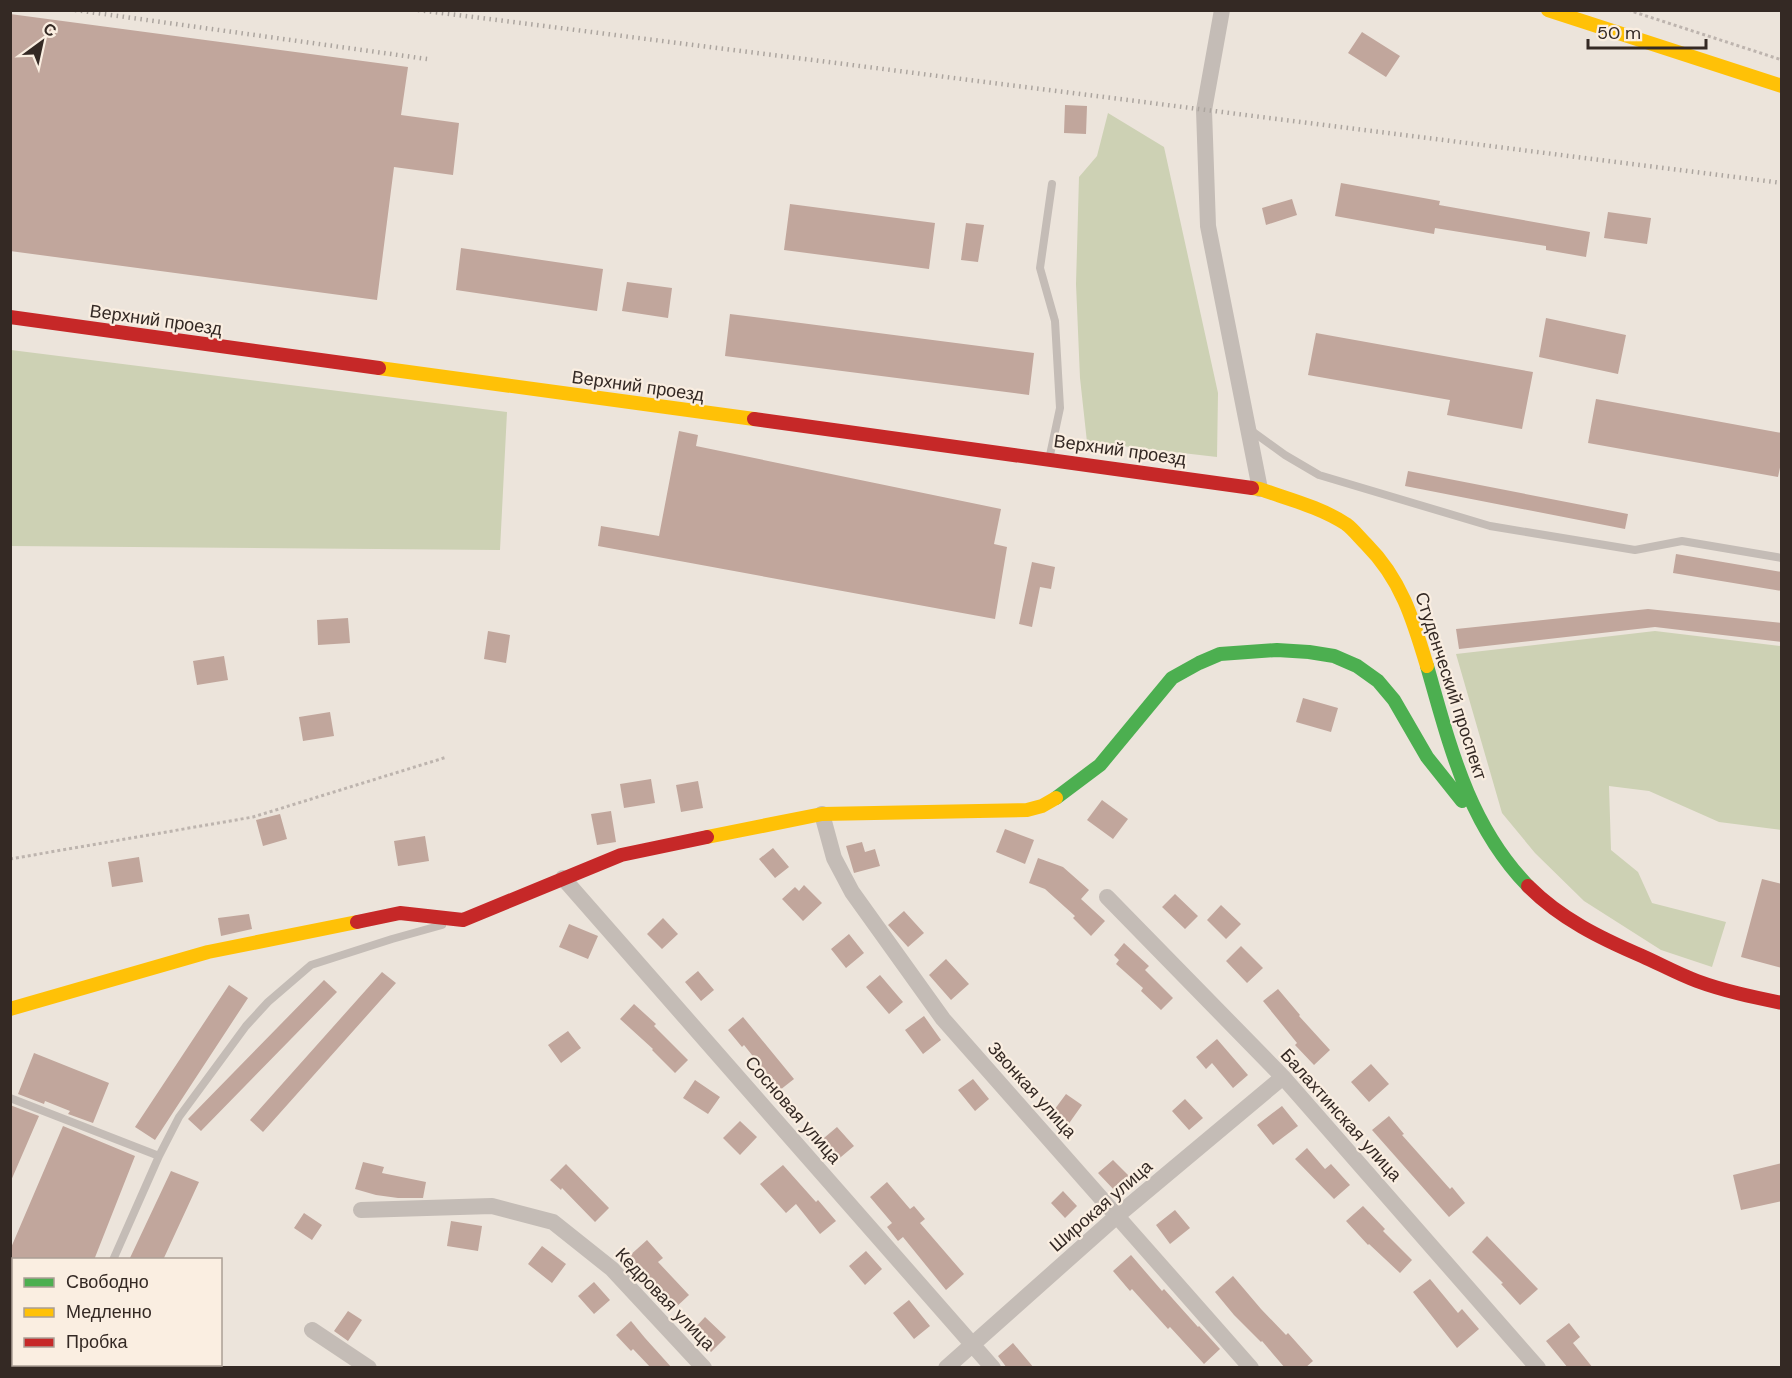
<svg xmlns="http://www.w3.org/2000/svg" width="1792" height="1378" viewBox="0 0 1792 1378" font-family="'DM Sans',sans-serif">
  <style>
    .green { fill: #cdd1b4 }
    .building { fill: #c1a69c }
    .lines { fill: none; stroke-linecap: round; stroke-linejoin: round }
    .path { stroke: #bdb4ae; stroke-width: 3; stroke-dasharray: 3 3; stroke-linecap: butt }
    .lane { stroke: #c4bcb6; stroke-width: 8 }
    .street { stroke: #c4bcb6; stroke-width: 16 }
    .fast { stroke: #4caf50; stroke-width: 14 }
    .slow { stroke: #ffc107; stroke-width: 14 }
    .jam { stroke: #c62828; stroke-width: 14 }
    .rail { stroke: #aca59f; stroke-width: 4.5; stroke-dasharray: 1.5 4.5; stroke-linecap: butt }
    .labels { text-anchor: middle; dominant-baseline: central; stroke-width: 4.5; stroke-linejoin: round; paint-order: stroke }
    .street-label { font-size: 18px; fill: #342924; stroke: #faeee1 }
  </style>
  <rect width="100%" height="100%" fill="#ece4db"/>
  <path class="green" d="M1108 113 1164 147 1218 393 1217 457 1087 442 1080 378 1076 284 1079 177 1097 156Z
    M11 350 507 412 500 550 11 546Z
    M1655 631 1781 646V830L1719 822 1649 791 1609 786 1611 850 1638 872 1652 903 1726 922 1712 967 1661 950 1584 901 1535 853 1502 813 1456 654Z"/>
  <path class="building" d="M10 14 408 67 401 115 459 123 453 175 394 167 377 300 10 251Z
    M1362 32 1400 56 1386 77 1348 53Z
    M1065 105 1087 106 1086 134 1064 133Z
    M1341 183 1440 201 1439 205 1590 232 1586 257 1546 250V246L1435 228 1434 234 1335 216Z
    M1292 199 1297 215 1266 225 1262 208Z
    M790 204 935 223 929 269 784 250Z
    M1608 212 1651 218 1647 244 1604 238Z
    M966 223 984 225 978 262 961 260Z
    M461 248 603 269 597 311 456 290Z
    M627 282 672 288 668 318 622 311Z
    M730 314 1034 353 1029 395 725 356Z
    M1546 318 1626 335 1618 374 1539 357Z
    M1316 333 1533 372 1522 429 1447 415 1450 400 1308 375Z
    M1596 399 1782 433V458L1778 477 1588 443Z
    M679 431 698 435 696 446 1001 509 994 544 1007 547 995 619 598 546 601 526 659 536Z
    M1408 471 1628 514 1625 529 1405 486Z
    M1676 554 1782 572V591L1673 573Z
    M1032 562 1055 567 1051 589 1040 587 1032 627 1019 624Z
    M1648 609 1782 623V642L1655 627 1459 649 1456 629Z
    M348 618 350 643 318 645 317 620Z
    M488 631 510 635 506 663 484 659Z
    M224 656 228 680 197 685 193 661Z
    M1303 698 1338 708 1331 732 1296 722Z
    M330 712 334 736 303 741 299 717Z
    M651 779 655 803 624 808 620 784Z
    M698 781 703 808 681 812 676 785Z
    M1102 800 1128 819 1113 839 1087 820Z
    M611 811 616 842 597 845 591 814Z
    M280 814 287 839 263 846 256 820Z
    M1005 829 1034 840 1025 864 996 852Z
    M425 836 429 861 398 866 394 841Z
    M862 842 865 852 875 849 880 866 854 873 846 846Z
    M773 848 789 867 775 878 759 859Z
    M139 857 143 882 112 887 108 862Z
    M1038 858 1063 867 1089 890 1081 899 1105 921 1091 936 1073 918 1075 916 1045 889 1029 883Z
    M1762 879 1782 884V968L1741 957Z
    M804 885 822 903 803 921 782 899 795 887 799 891Z
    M1175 894 1198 916 1185 929 1162 907Z
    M1221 905 1241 924 1226 939 1207 920Z
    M904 911 924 933 908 947 888 925Z
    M249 914 252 929 221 936 218 918Z
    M663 918 678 934 662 949 647 934Z
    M569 924 598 936 588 959 559 947Z
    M849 934 864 953 846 968 831 949Z
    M1124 943 1149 966 1145 970 1173 998 1161 1010 1141 991 1143 988 1116 964 1119 960 1114 955Z
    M1241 946 1263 968 1247 983 1226 961Z
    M946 959 969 984 951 1000 929 975Z
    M698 971 714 990 701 1001 685 982Z
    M382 972 396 983 263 1132 250 1120Z
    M880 975 903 1002 889 1014 866 987Z
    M324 980 337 992 201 1131 188 1119Z
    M229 985 248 998 155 1140 135 1127Z
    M1278 989 1300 1015 1299 1016 1330 1050 1314 1065 1295 1045 1297 1043 1263 1001Z
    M634 1004 656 1024 654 1026 688 1060 675 1073 652 1050 653 1049 620 1019Z
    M924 1016 941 1040 923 1054 905 1030Z
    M743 1017 794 1079 780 1090 744 1045 742 1047 728 1030Z
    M568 1031 581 1048 561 1063 548 1045Z
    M1217 1039 1248 1075 1233 1088 1212 1063 1206 1069 1196 1057Z
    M34 1053 109 1083 93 1123 68 1114 70 1111 45 1101 44 1104 18 1094Z
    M1371 1064 1389 1084 1369 1102 1351 1082Z
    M973 1079 989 1099 975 1111 958 1090Z
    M695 1080 720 1097 708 1114 683 1098Z
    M1066 1094 1082 1105 1065 1129 1049 1117Z
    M1185 1099 1203 1118 1189 1130 1172 1111Z
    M10 1105 39 1116 10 1183Z
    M1282 1106 1298 1126 1273 1145 1257 1125Z
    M1389 1116 1404 1134 1402 1135 1450 1189 1452 1187 1465 1203 1449 1217 1372 1130Z
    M740 1121 757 1137 740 1155 723 1138Z
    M63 1126 135 1156 94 1260H10V1250Z
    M837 1127 854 1146 835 1162 818 1143Z
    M1307 1148 1325 1169 1331 1164 1350 1185 1334 1199 1295 1159Z
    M1113 1160 1132 1179 1117 1193 1098 1173Z
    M363 1162 384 1167 382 1173 426 1182 423 1198H398L376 1195 355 1189Z
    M1782 1163V1201L1741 1210 1733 1175Z
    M566 1164 609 1208 595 1222 562 1188 561 1190 550 1180Z
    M783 1165 816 1202 818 1200 836 1221 820 1234 796 1204 786 1213 760 1184Z
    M171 1171 199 1182 163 1260H129Z
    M887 1182 910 1209 914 1206 925 1219 920 1223 964 1274 946 1290 903 1237 898 1241 887 1227 892 1223 870 1197Z
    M1063 1191 1077 1206 1065 1218 1051 1203Z
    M1363 1206 1385 1229 1383 1231 1412 1260 1400 1273 1369 1244 1368 1245 1346 1221Z
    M1175 1210 1190 1228 1170 1244 1156 1225Z
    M304 1213 322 1225 312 1240 294 1228Z
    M451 1221 482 1226 478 1251 447 1246Z
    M1487 1236 1538 1289 1520 1305 1501 1284 1503 1283 1472 1252Z
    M647 1240 663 1258 658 1262 689 1295 673 1310 627 1258Z
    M542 1246 566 1264 552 1283 528 1264Z
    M866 1251 882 1269 865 1285 849 1266Z
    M1131 1255 1162 1291 1164 1289 1198 1327 1199 1326 1220 1349 1204 1364 1170 1327 1168 1329 1132 1289 1130 1291 1113 1271Z
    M1233 1276 1261 1309 1286 1335 1288 1333 1313 1361 1305 1368H1285L1262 1341 1261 1342 1234 1315 1215 1292Z
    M1430 1279 1458 1313 1462 1309 1479 1329 1457 1348 1413 1292Z
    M594 1282 610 1300 594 1314 578 1296Z
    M909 1300 930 1326 914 1339 893 1313Z
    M348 1311 362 1320 348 1341 334 1331Z
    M705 1317 726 1337 711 1352 691 1332Z
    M631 1321 645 1338 672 1368H651L633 1349 631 1351 616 1335Z
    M1569 1323 1580 1337 1573 1343 1593 1368H1568L1546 1341Z
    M1013 1343 1034 1368H1007L998 1356Z"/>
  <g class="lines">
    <path class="path" d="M1628 10 1782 60
      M10 859 253 817 447 757"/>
    <path class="lane" d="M1249 429 1285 455 1319 475 1490 526 1635 550 1682 541 1782 558
      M1050 455 1060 408 1055 321 1040 268 1052 184
      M10 1098 159 1156 179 1117 246 1026 268 1002 311 965 392 939 442 925
      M113 1260 159 1156
      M66 1368 67 1364"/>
    <path class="street" d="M1222 10 1204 110 1208 226 1260 489
      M822 814 834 858 852 892 943 1019 1251 1368
      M563 878 993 1368
      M1107 897 1283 1077 1538 1368
      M361 1210 492 1206 553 1222 612 1269 704 1368
      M312 1330 369 1368
      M946 1368 1118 1215 1283 1077"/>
    <path class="fast" d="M1427 666C1450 746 1468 824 1528 886
      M1056 798 1100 765 1172 678 1199 663 1220 654 1277 650 1309 652 1334 656 1357 666 1378 681 1394 700 1427 757 1462 801"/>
    <path class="slow" d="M1548 10 1782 86
      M379 368 754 419
      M1252 488 1260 489C1288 499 1320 507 1346 524 1353 529 1359 537 1366 544 1401 579 1413 619 1427 666
      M707 837 822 814 1027 810 1042 806 1056 798
      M10 1009 208 952 357 922"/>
    <path class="jam" d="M10 317 379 368
      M754 419 1252 488
      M1528 886C1561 919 1600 938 1642 956 1660 964 1678 974 1697 981 1724 991 1753 997 1782 1003
      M357 922 400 913 463 920 621 855 707 837"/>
    <path class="rail" d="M75 10 427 59
      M418 10 1782 183"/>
  </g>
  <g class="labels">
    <g class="street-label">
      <text transform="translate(156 320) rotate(8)">Верхний проезд</text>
      <text transform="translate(638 386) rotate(8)">Верхний проезд</text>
      <text transform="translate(1120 450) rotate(8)">Верхний проезд</text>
      <text transform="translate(1451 686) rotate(72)">Студенческий проспект</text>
      <text transform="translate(1032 1090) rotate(48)">Звонкая улица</text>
      <text transform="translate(793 1110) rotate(49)">Сосновая улица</text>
      <text transform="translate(1341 1115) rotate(48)">Балахтинская улица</text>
      <text transform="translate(1101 1206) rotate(-41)">Широкая улица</text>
      <text transform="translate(665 1299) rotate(46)">Кедровая улица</text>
    </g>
  </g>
  <rect width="1792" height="1378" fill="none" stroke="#342924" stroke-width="24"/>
  <rect x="12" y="1258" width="210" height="108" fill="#faeee1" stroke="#ab9f95" stroke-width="1.5"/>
  <rect x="24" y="1278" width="30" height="9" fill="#4caf50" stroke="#ab9f95" stroke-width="1.5"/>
  <text x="66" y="1288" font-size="18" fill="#342924">Свободно</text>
  <rect x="24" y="1308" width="30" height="9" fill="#ffc107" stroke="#ab9f95" stroke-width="1.5"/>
  <text x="66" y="1318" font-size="18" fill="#342924">Медленно</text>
  <rect x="24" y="1338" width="30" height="9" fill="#c62828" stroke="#ab9f95" stroke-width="1.5"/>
  <text x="66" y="1348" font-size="18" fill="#342924">Пробка</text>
  <g transform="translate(42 42) rotate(33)" stroke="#faeee1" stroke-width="4.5" paint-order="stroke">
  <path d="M0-4.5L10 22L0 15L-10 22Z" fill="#342924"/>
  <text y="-9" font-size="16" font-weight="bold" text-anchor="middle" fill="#342924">С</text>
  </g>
  <path d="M1588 39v9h118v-9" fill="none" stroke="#342924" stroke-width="3"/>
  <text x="1597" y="39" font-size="18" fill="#342924" stroke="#faeee1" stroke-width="4.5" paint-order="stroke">50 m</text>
</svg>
